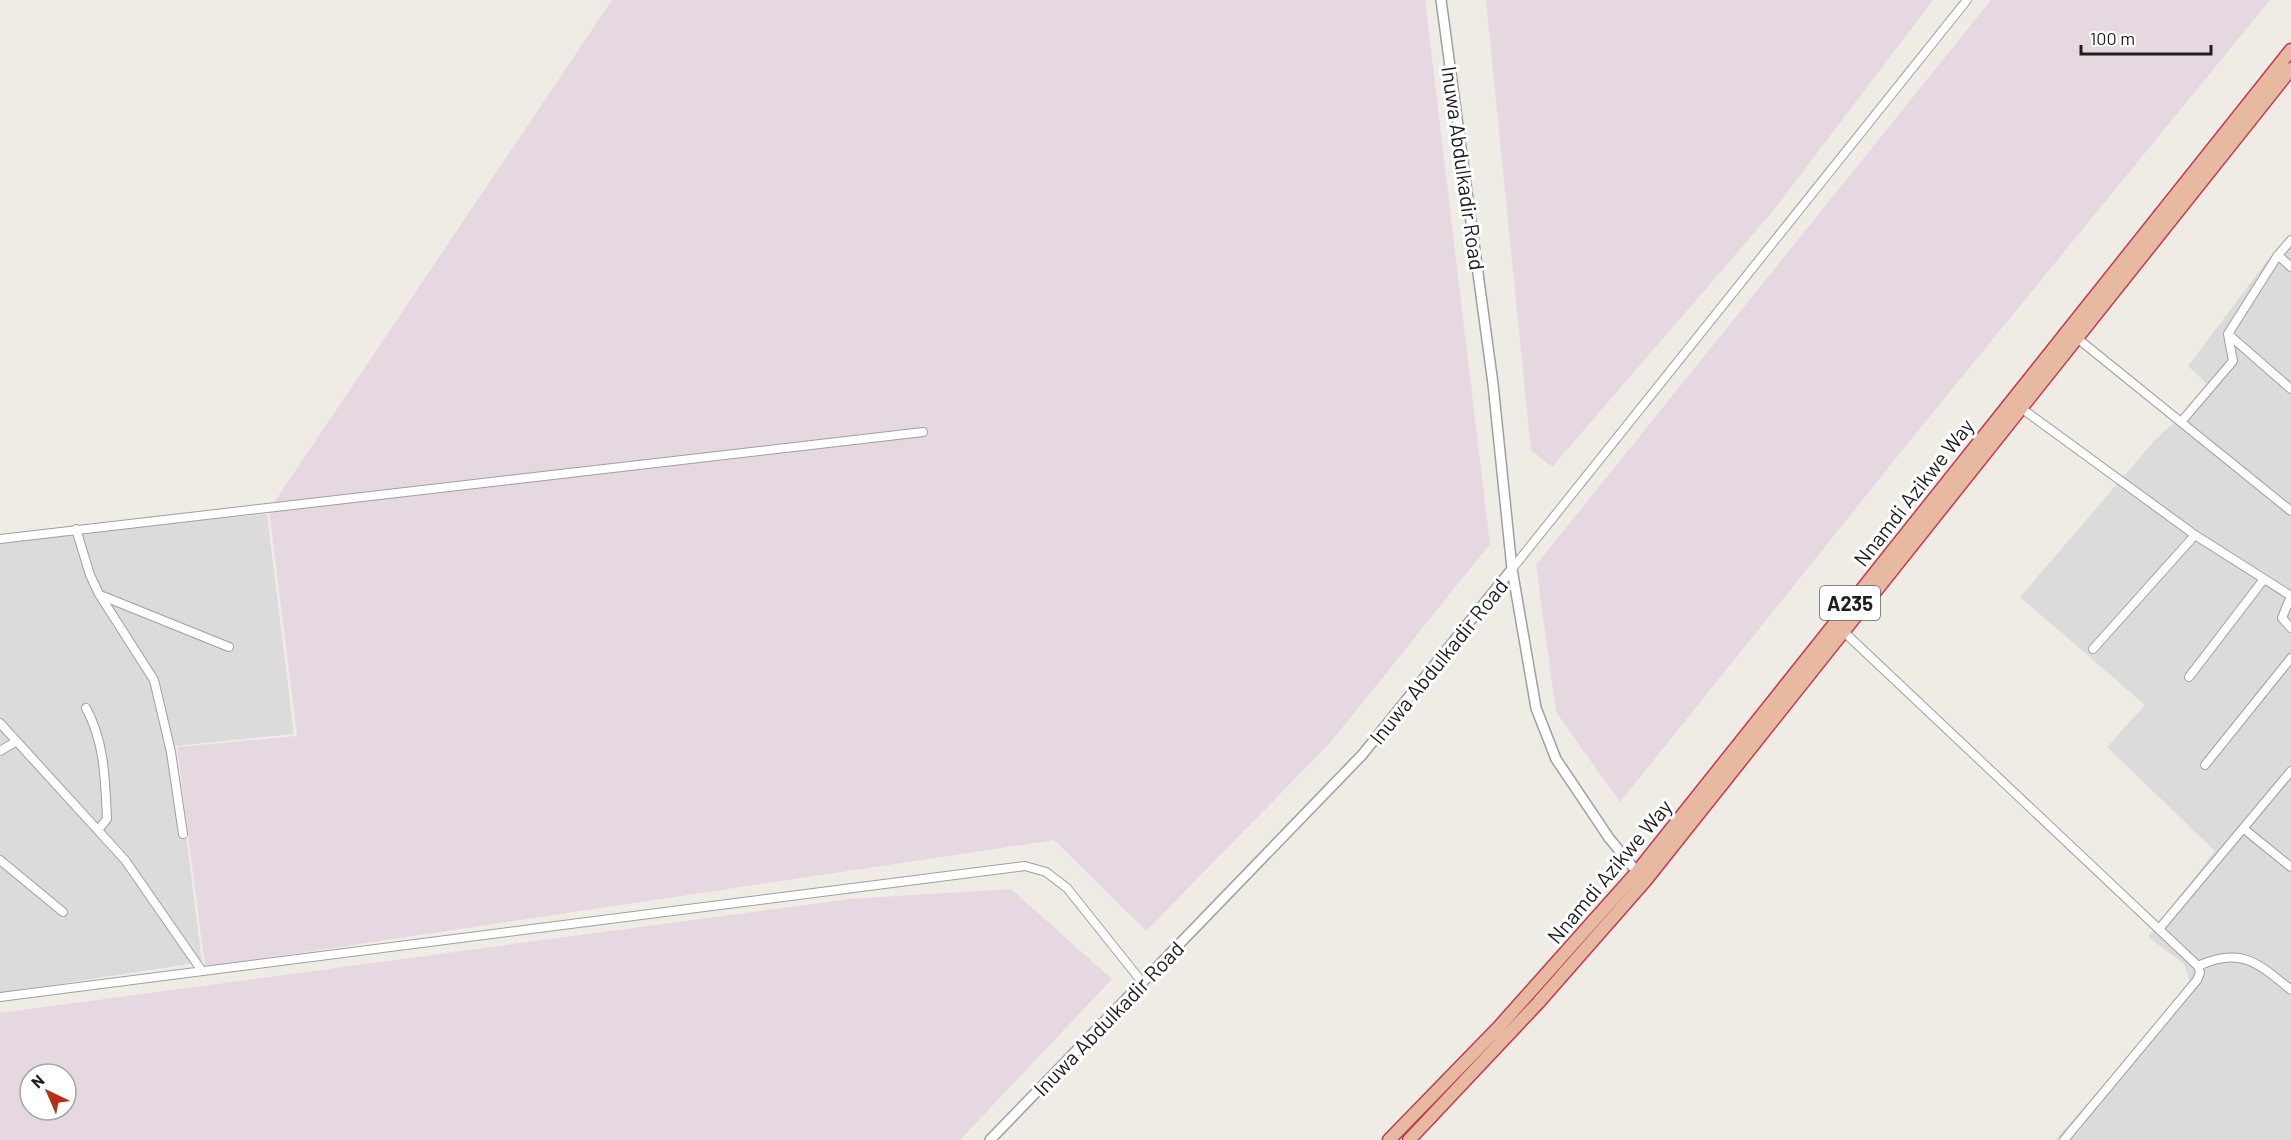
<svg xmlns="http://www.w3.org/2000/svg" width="2291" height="1140" viewBox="0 0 2291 1140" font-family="Barlow,sans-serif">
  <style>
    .residential { fill: #dcdbdb }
    .industrial { fill: #e6d8e1; fill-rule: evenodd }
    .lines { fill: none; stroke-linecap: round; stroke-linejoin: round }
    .minor-casing { stroke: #9f9f9f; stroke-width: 10 }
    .tertiary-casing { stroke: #9f9f9f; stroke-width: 12 }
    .trunk-casing { stroke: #c53853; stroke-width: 15 }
    .minor { stroke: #fff; stroke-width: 8 }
    .tertiary { stroke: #fff; stroke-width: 9 }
    .trunk { stroke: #e6b9a0; stroke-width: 12 }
    .labels { text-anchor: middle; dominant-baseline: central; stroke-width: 6; stroke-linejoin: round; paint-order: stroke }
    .shield { fill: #fff; stroke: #626262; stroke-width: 1.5 }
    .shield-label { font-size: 20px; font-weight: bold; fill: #1e1e1e }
    .street-label { font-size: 21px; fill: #1e1e1e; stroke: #fff }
  </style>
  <rect width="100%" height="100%" fill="#eeece5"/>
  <path class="residential" d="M2291 234V1140H2055L2191 986 2184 964 2148 937 2215 851 2107 747 2145 705 2020 597 2154 441 2189 409 2209 386 2188 366 2270 257Z
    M267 514 294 734 175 746 202 962 0 993V540Z"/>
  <path class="industrial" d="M612 0H1425L1490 544 1330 743 1146 931 1054 840 205 967 177 747 297 736 269 510Z
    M1486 0H1933L1773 211 1552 467 1531 450Z
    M1991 0H2270L1921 427 1620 802 1556 712 1536 565Z
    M1011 889 1112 979 960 1140H0V1013L850 899ZM30 1074H66V1110H30Z"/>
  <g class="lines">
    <g class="minor-casing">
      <path id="minor" d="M2278 255 2291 267
        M2228 334 2291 389
        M2077 338 2291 511
        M2021 408 2195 535 2291 596
        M2181 422 2233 361 2228 334 2278 255 2291 240
        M76 529 90 575 99 594 154 680 171 752 183 834
        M0 539 923 432
        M1512 569 1967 0
        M100 595 229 647
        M2291 596 2282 618 2291 628
        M1843 631 2198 966 2200 973 2197 980 2064 1140
        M2093 649 2195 535
        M2189 677 2264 579
        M86 708C105 743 105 780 107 819L98 830
        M0 723 125 860 202 971
        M0 751 15 742
        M2205 765 2291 658
        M2244 829 2291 867
        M0 860 63 912
        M2159 929 2291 771
        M2198 966C2241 946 2258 963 2291 990
        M0 997 1025 866 1046 872 1067 888 1142 982"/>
    </g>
    <g class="tertiary-casing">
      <path id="tertiary" d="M1441 0 1493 384 1512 569 1536 708 1556 759 1609 838 1637 872
        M990 1140 1362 755 1512 569"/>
    </g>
    <g class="trunk-casing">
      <path id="trunk" d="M1389 1140 1498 1028 1637 872 2291 50
        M1409 1140 1538 1003 1645 881 2291 69"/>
    </g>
    <use href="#minor" class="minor"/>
    <use href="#tertiary" class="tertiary"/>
    <use href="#trunk" class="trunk"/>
  </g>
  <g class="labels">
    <rect class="shield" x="1820" y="586" width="60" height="34" rx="4.5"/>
    <g class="shield-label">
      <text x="1850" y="603">A235</text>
    </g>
    <g class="street-label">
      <text transform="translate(1464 168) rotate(82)">Inuwa Abdulkadir Road</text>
      <text transform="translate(1913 492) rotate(-52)">Nnamdi Azikwe Way</text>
      <text transform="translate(1438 661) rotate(-51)">Inuwa Abdulkadir Road</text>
      <text transform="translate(1609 871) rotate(-50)">Nnamdi Azikwe Way</text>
      <text transform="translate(1108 1018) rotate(-46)">Inuwa Abdulkadir Road</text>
    </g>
  </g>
  <g transform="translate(48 1092) rotate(316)"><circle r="28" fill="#ffffff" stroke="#a5a5a5" stroke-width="1.5"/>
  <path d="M0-4.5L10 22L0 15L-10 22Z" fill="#b53017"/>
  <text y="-9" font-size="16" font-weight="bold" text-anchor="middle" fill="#1e1e1e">N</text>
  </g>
  <path d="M2081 45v9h130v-9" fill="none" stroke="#1e1e1e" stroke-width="3"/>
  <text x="2090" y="45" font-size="18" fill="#1e1e1e" stroke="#ffffff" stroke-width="4.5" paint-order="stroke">100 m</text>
</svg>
